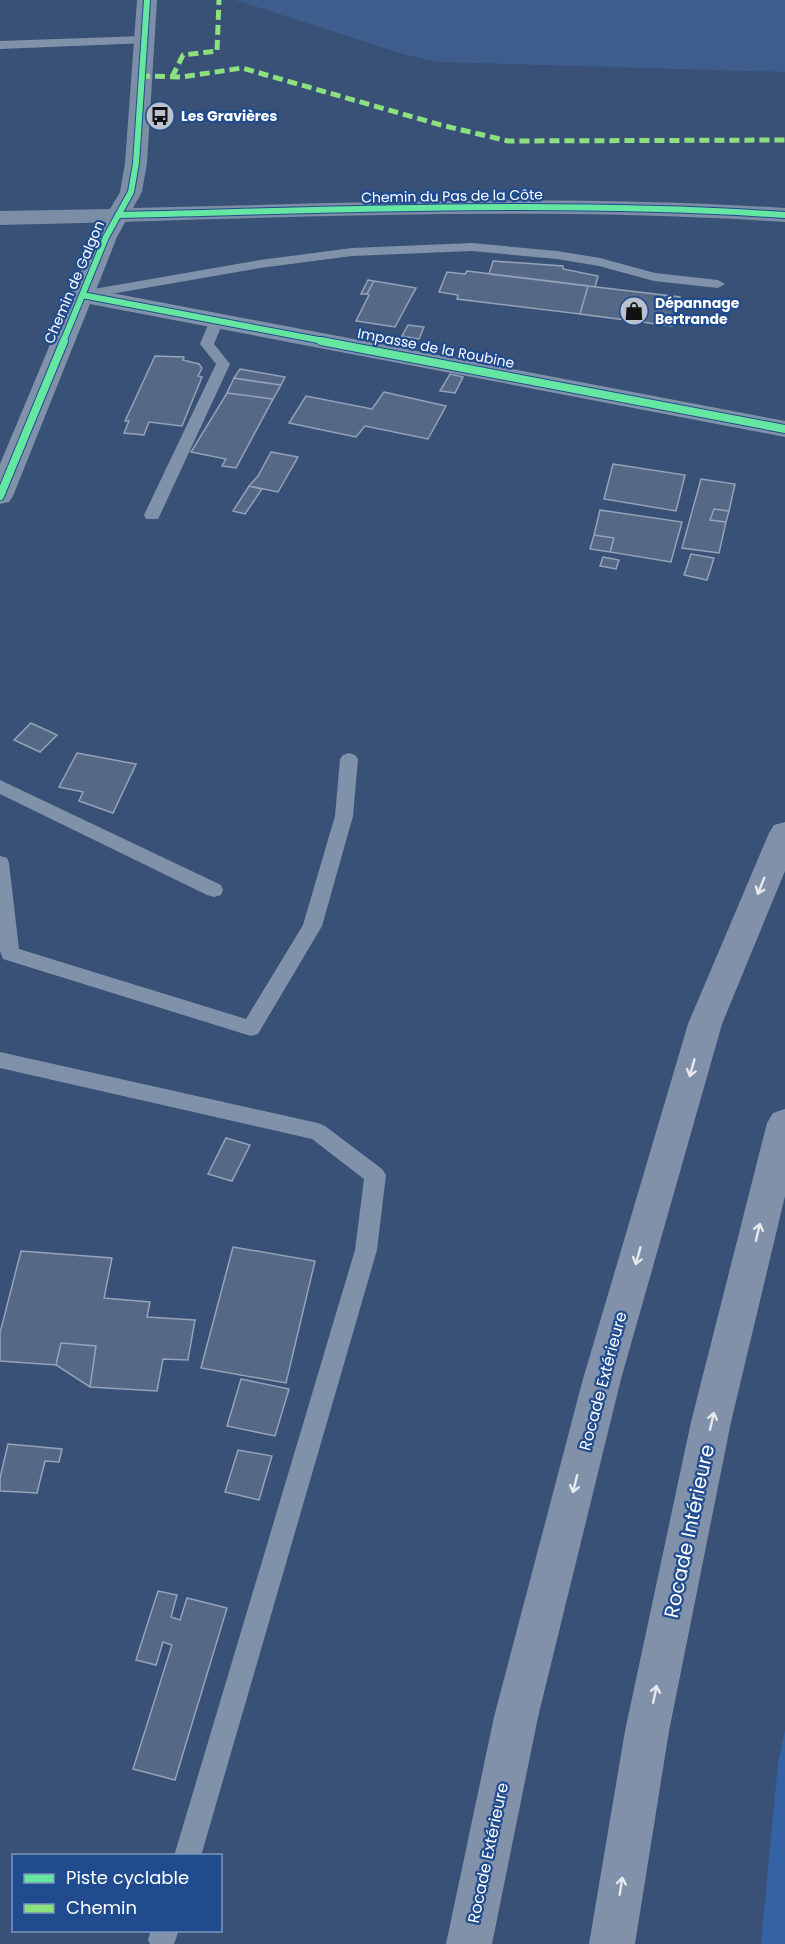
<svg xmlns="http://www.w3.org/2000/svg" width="785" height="1944" viewBox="0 0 785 1944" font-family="Poppins,sans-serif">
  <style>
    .green { fill: #3562a5 }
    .water { fill: #3e5c8c }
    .building { fill: #556986; stroke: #95a3b8; stroke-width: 1.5 }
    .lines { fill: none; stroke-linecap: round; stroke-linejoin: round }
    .lane { fill: #8092a9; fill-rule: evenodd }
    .street { fill: #8092a9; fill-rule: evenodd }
    .secondary { fill: #7c8da6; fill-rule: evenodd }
    .highway { fill: #8191a9; fill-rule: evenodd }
    .quiet { stroke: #8de07e; stroke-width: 5; stroke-dasharray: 10 5; stroke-linecap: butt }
    .cycleway-far1-casing { stroke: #204c8f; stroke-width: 8 }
    .cycleway-casing { stroke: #204c8f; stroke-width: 10 }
    .cycleway-far1 { stroke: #66e7a1; stroke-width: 6 }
    .cycleway { stroke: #66e7a1; stroke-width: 8 }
    .oneway { stroke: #e6e9ee }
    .labels { text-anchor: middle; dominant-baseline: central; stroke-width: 4.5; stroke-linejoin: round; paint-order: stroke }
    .far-poi-label { font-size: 14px; font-weight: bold; fill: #fff; stroke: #204c8f; text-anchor: start }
    .far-street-label { font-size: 14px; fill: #fff; stroke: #204c8f }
    .street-label { font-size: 16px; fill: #fff; stroke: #204c8f }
    .near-street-label { font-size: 20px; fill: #fff; stroke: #204c8f }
  </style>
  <rect width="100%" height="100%" fill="#395176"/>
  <path class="green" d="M785 1730V1944H761L778 1763Z"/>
  <path class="water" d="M235 0H785V72L438 62 403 54Z"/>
  <path class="building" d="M493 261 563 266V269L598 276 595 287 489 274Z
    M467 271 558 282 588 286 580 314 457 299 458 295 439 292 447 272 465 274Z
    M368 280 374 281 367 294H361Z
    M374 281 416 288 395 327 356 321 369 295 367 294Z
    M588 286 680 297 672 326 580 314Z
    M408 325 424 327 419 339 402 336Z
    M155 356 184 357 183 360 199 364 202 368 198 376 202 377 182 426 149 422 144 435 124 433 129 421H125Z
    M240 369 251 371 285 377 281 385 234 378Z
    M450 374 463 377 455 393 440 391Z
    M234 378 245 380 281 385 273 399 227 393Z
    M384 392 446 406 428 439 365 426 356 437 289 423 306 396 372 409Z
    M227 393 273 399 236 468 222 466 226 459 191 452Z
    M271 452 298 457 278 492 249 486 258 476Z
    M613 464 685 475 676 511 604 499Z
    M701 479 735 484 729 511 714 509 710 520 726 522 719 553 682 548Z
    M249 486 262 489 245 514 233 511Z
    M714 509 729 511 726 522 710 520Z
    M600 510 682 522 671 562 610 552 614 538 594 535Z
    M594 535 614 538 610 552 590 549Z
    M691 554 714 558 707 580 684 575Z
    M603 557 619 560 616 569 600 566Z
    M31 723 57 735 40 752 14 740Z
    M77 753 136 764 113 813 79 801 83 792 59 787Z
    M226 1138 250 1145 232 1181 208 1174Z
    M233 1247 315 1261 286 1383 201 1368Z
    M21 1251 112 1258 104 1298 150 1302 147 1317 195 1320 188 1360 163 1359 157 1391 90 1387 96 1346 61 1343 56 1365 0 1361V1333Z
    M61 1343 96 1346 90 1387 56 1365Z
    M241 1379 289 1389 275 1436 227 1426Z
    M8 1444 62 1449 59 1462 45 1461 37 1493 0 1491V1478Z
    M238 1450 272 1456 259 1500 225 1492Z
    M158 1591 177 1595 171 1617 180 1620 187 1598 227 1608 175 1780 133 1769 172 1645 163 1642 156 1665 136 1660Z"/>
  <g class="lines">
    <path class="lane" d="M143 36 149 40 147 43 0 49V41Z
      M472 243 557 251 600 258 655 273 718 280 725 284 718 288 654 281 599 266 557 259 472 251 352 256 260 268 82 299 75 295 82 291 260 260 352 248Z
      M217 316 224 320 214 344 230 364 160 515 158 519H146L144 515 216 364 200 344 210 320Z
      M349 753 355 755 358 759 353 816 322 926 258 1034 251 1036 3 959 0 951V856L7 858 9 863 19 949 246 1019 303 925 335 816 340 759 343 755Z
      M0 780 221 885 223 890 221 895 214 897 207 895 0 794Z
      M0 1052 318 1123 325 1126 382 1169 386 1175 377 1250 201 1856H174L355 1250 364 1179 312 1139 0 1068Z
      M151 1930H179L174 1944H150L148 1940Z"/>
    <path class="street" d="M118 208 126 210 129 215 117 237 96 290 785 421V437L90 304 13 496 9 502 0 504V464L95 237 110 210Z"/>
    <path class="secondary" d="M137 0H157L147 163 142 192 133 208C350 203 568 194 785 208V222C526 205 260 219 0 225V211L110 209 120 192 125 163Z"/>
    <path class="highway" d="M785 822V871L722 1024 621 1379 538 1717 492 1944H446L494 1717 583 1379 688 1024 769 833 774 825Z
      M785 1109V1196L731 1422 669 1731 635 1944H589L625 1731 691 1422 767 1123 773 1113Z"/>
    <path class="quiet" d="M140 76 182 77 242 68 441 125 508 141 785 140
      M172 77 183 55 217 51 219 0"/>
    <g class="cycleway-far1-casing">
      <path id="cycleway-far1" d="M118 215C340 210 563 200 785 215
        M82 295 329 342
        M63 342 106 237 131 192 136 163 147 0"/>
    </g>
    <g class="cycleway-casing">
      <path id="cycleway" d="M321 341 785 429
        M0 496 64 341"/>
    </g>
    <use href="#cycleway-far1" class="cycleway-far1"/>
    <use href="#cycleway" class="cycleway"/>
  </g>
  <defs><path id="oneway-shaft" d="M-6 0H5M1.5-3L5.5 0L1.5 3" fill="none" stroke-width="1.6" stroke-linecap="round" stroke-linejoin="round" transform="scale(1.5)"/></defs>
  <g class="oneway">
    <use href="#oneway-shaft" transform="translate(761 886) rotate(112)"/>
    <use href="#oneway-shaft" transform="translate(692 1068) rotate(106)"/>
    <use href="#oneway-shaft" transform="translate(758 1232) rotate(-76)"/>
    <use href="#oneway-shaft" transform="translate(638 1256) rotate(106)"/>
    <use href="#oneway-shaft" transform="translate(712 1421) rotate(-77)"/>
    <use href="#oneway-shaft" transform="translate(575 1484) rotate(104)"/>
    <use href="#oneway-shaft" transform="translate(655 1694) rotate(-78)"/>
    <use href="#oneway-shaft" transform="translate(621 1886) rotate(-81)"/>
  </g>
  <defs>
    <g id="bus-disc" transform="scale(1.5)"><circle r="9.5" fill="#bac2cf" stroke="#204c8f"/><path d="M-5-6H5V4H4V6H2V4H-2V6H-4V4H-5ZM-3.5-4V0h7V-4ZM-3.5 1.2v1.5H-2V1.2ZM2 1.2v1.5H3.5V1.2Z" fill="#111"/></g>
    <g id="shop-disc" transform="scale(1.5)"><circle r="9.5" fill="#bac2cf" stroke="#204c8f"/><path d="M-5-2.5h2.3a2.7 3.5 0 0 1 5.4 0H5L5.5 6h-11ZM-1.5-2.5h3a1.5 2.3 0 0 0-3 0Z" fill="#111"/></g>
  </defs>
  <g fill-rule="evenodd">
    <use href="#bus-disc" x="160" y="116"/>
    <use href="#shop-disc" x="634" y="311"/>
  </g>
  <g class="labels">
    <g class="far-poi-label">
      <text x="181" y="116">Les Gravières</text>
      <text x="655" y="303">Dépannage<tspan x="655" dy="16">Bertrande</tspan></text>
    </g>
    <g class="far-street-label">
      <text transform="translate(452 196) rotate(-1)">Chemin du Pas de la Côte</text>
      <text transform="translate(74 282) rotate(-67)">Chemin de Galgon</text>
      <text transform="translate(436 348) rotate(11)">Impasse de la Roubine</text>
    </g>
    <g class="street-label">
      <text transform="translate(603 1381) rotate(-75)">Rocade Extérieure</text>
      <text transform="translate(488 1853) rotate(-78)">Rocade Extérieure</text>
    </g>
    <g class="near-street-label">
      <text transform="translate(689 1531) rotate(-78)">Rocade Intérieure</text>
    </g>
  </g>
  <rect x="12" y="1854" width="210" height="78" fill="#204c8f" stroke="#7994bc" stroke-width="1.5"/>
  <rect x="24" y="1874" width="30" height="9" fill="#66e7a1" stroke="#7994bc" stroke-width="1.5"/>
  <text x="66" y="1884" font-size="18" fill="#ffffff">Piste cyclable</text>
  <rect x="24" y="1904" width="30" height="9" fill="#8de07e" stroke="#7994bc" stroke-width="1.5"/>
  <text x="66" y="1914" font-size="18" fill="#ffffff">Chemin</text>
</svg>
